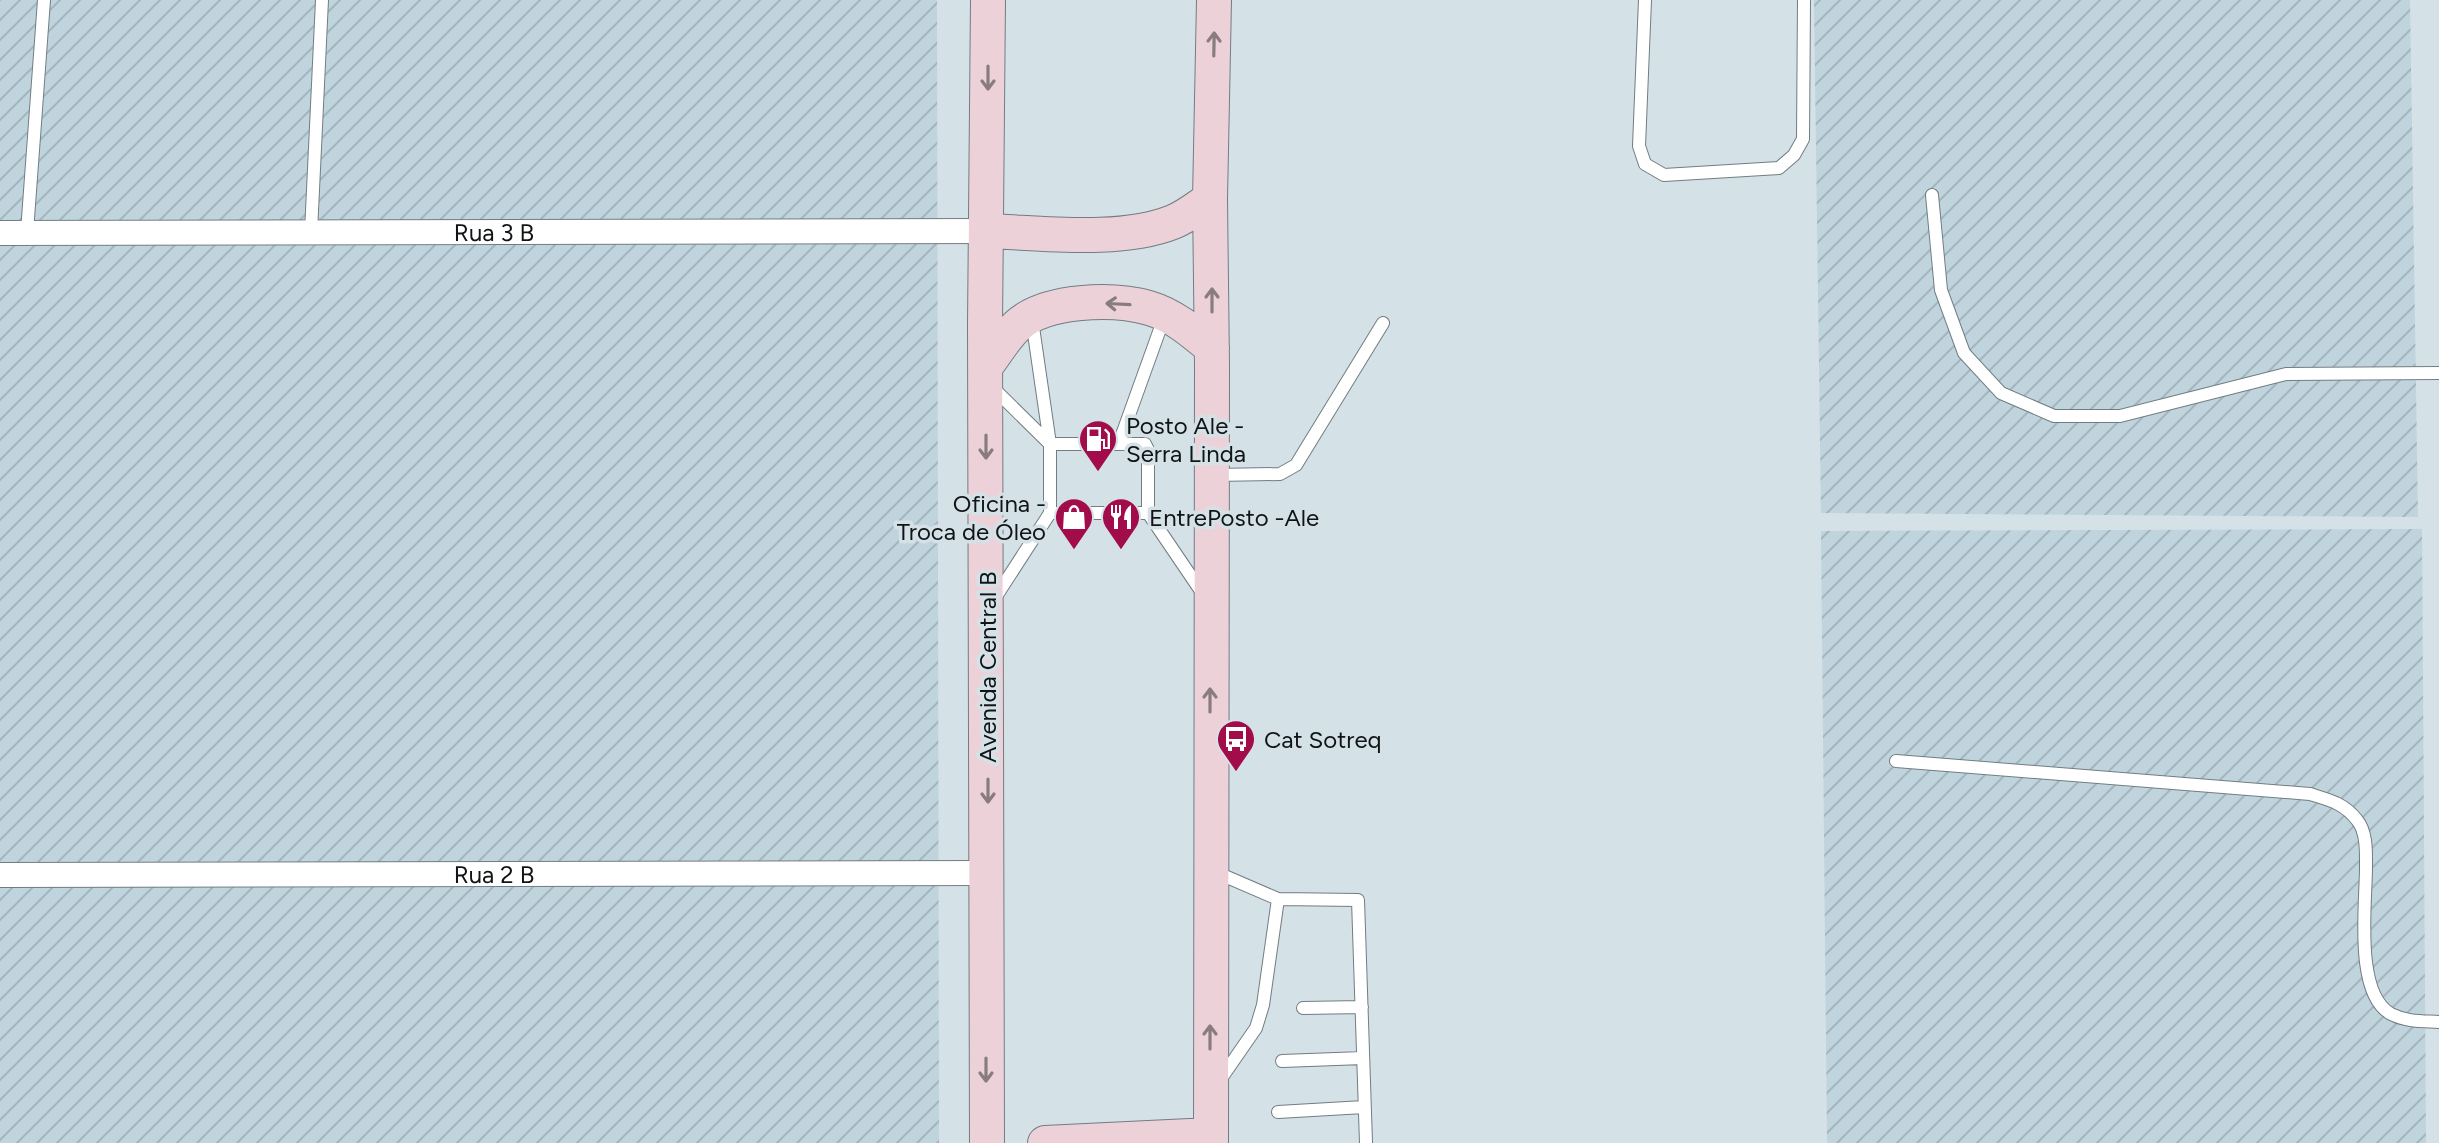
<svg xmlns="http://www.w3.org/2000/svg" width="2439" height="1143" viewBox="0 0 2439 1143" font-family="Figtree,sans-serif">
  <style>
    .industrial { fill: url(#industrial-furrows) }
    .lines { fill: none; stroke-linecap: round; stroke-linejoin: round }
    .service-casing { stroke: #727d82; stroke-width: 14 }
    .minor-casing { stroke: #727d82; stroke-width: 26 }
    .secondary-casing { stroke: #727d82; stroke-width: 36 }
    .service { stroke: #fff; stroke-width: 12 }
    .minor { stroke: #fff; stroke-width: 24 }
    .secondary { stroke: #ecd2d8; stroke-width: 34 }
    .oneway { stroke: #897c81 }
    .labels { text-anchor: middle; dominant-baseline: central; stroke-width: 7; stroke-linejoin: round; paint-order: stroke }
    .street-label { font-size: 24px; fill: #101416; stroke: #d4e1e6 }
    .poi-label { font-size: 24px; fill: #101416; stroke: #d4e1e6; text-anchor: start }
  </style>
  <defs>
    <pattern id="industrial-furrows" width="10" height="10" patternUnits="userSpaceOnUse" patternTransform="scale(2)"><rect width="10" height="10" fill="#c0d4de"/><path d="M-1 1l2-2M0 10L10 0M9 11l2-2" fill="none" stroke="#a4b5be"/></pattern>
  </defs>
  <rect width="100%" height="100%" fill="#d4e1e6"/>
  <path class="industrial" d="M0 0H937L939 1143H0Z
    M1814 0H2410L2418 517 1821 513Z
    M2422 529 2426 1143H1827L1821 531Z"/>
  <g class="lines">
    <g class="service-casing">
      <path id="service" d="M1645 0 1639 146 1645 164 1664 175 1779 168 1794 155 1803 139 1804 0
        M1932 195 1941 290 1964 353 2001 393 2054 416H2120L2286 374 2439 373
        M27 232 44 0
        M311 232 322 0
        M1032 320 1050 444V513
        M990 385 1050 444H1145L1148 450V513
        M1119 443 1164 318
        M1215 475 1280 474 1296 465 1383 323
        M995 598 1050 513H1148L1203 594
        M1896 761 2310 794C2329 800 2344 803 2357 820 2367 832 2366 852 2366 867 2366 903 2354 994 2391 1014 2407 1022 2422 1021 2439 1022
        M1213 871 1278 899 1263 1005 1256 1028 1220 1080
        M1278 899 1358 900 1366 1143
        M1303 1008 1362 1007
        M1282 1061 1363 1058
        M1278 1112 1364 1107"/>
    </g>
    <g class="minor-casing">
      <g id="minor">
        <path id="s1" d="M0 233 987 231"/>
        <path id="s2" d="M0 875 988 873"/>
      </g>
    </g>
    <g class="secondary-casing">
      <path id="secondary" d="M987 231C1044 233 1120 243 1173 222 1186 217 1198 207 1210 199
        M986 366C996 353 1005 337 1017 326 1045 299 1114 298 1149 308 1173 315 1193 332 1212 348
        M987 1143 985 325 988 0
        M1045 1143 1211 1135
        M1211 1143 1212 365 1210 199 1214 0"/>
    </g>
    <use href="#service" class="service"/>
    <use href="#minor" class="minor"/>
    <use href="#secondary" class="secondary"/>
  </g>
  <defs><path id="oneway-shaft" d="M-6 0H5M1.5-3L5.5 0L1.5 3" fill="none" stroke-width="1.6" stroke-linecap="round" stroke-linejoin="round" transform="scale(2)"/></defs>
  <g class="oneway">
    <use href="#oneway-shaft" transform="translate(1214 44) rotate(-89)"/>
    <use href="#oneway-shaft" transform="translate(988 78) rotate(90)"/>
    <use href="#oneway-shaft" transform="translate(1212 300) rotate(-90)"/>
    <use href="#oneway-shaft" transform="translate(1118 304) rotate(-177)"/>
    <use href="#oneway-shaft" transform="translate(986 447) rotate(90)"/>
    <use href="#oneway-shaft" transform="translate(1210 700) rotate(-90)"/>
    <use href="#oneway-shaft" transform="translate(988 791) rotate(90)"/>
    <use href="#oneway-shaft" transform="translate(1210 1037) rotate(-90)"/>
    <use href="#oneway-shaft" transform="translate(986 1070) rotate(90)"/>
  </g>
  <defs>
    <g id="fuel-pin" transform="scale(2)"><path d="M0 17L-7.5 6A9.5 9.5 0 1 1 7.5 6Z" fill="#a30c4b" stroke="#d4e1e6"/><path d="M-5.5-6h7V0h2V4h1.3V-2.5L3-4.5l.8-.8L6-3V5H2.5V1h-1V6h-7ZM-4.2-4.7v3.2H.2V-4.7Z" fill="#fff"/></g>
    <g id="shop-pin" transform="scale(2)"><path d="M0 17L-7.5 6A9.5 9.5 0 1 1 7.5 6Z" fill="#a30c4b" stroke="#d4e1e6"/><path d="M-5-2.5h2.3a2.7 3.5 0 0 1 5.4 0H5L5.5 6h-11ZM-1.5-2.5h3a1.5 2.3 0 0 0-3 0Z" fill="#fff"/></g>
    <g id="restaurant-pin" transform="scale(2)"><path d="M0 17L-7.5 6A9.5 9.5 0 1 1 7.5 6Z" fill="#a30c4b" stroke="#d4e1e6"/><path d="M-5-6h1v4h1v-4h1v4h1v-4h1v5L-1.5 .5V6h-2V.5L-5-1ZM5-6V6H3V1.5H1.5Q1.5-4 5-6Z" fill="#fff"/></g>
    <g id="bus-pin" transform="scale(2)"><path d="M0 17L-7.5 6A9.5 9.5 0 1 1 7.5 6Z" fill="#a30c4b" stroke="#d4e1e6"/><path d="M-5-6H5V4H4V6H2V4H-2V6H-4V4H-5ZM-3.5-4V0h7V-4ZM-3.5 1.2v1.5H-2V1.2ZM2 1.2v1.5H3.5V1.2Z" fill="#fff"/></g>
  </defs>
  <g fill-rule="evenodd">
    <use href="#fuel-pin" x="1098" y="439"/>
    <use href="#shop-pin" x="1074" y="517"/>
    <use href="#restaurant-pin" x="1121" y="517"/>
    <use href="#bus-pin" x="1236" y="739"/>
  </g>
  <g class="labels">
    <g class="street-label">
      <text stroke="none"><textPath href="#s1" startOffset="494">Rua 3 B</textPath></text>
      <text transform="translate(987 667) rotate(-90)">Avenida Central B</text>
      <text stroke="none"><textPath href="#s2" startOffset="494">Rua 2 B</textPath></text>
    </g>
    <g class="poi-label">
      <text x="1126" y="425">Posto Ale -<tspan x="1126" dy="28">Serra Linda</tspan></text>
      <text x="1046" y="503" text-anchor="end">Oficina -<tspan x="1046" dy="28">Troca de Óleo</tspan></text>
      <text x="1149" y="517">EntrePosto -Ale</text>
      <text x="1264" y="739">Cat Sotreq</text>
    </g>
  </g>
</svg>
